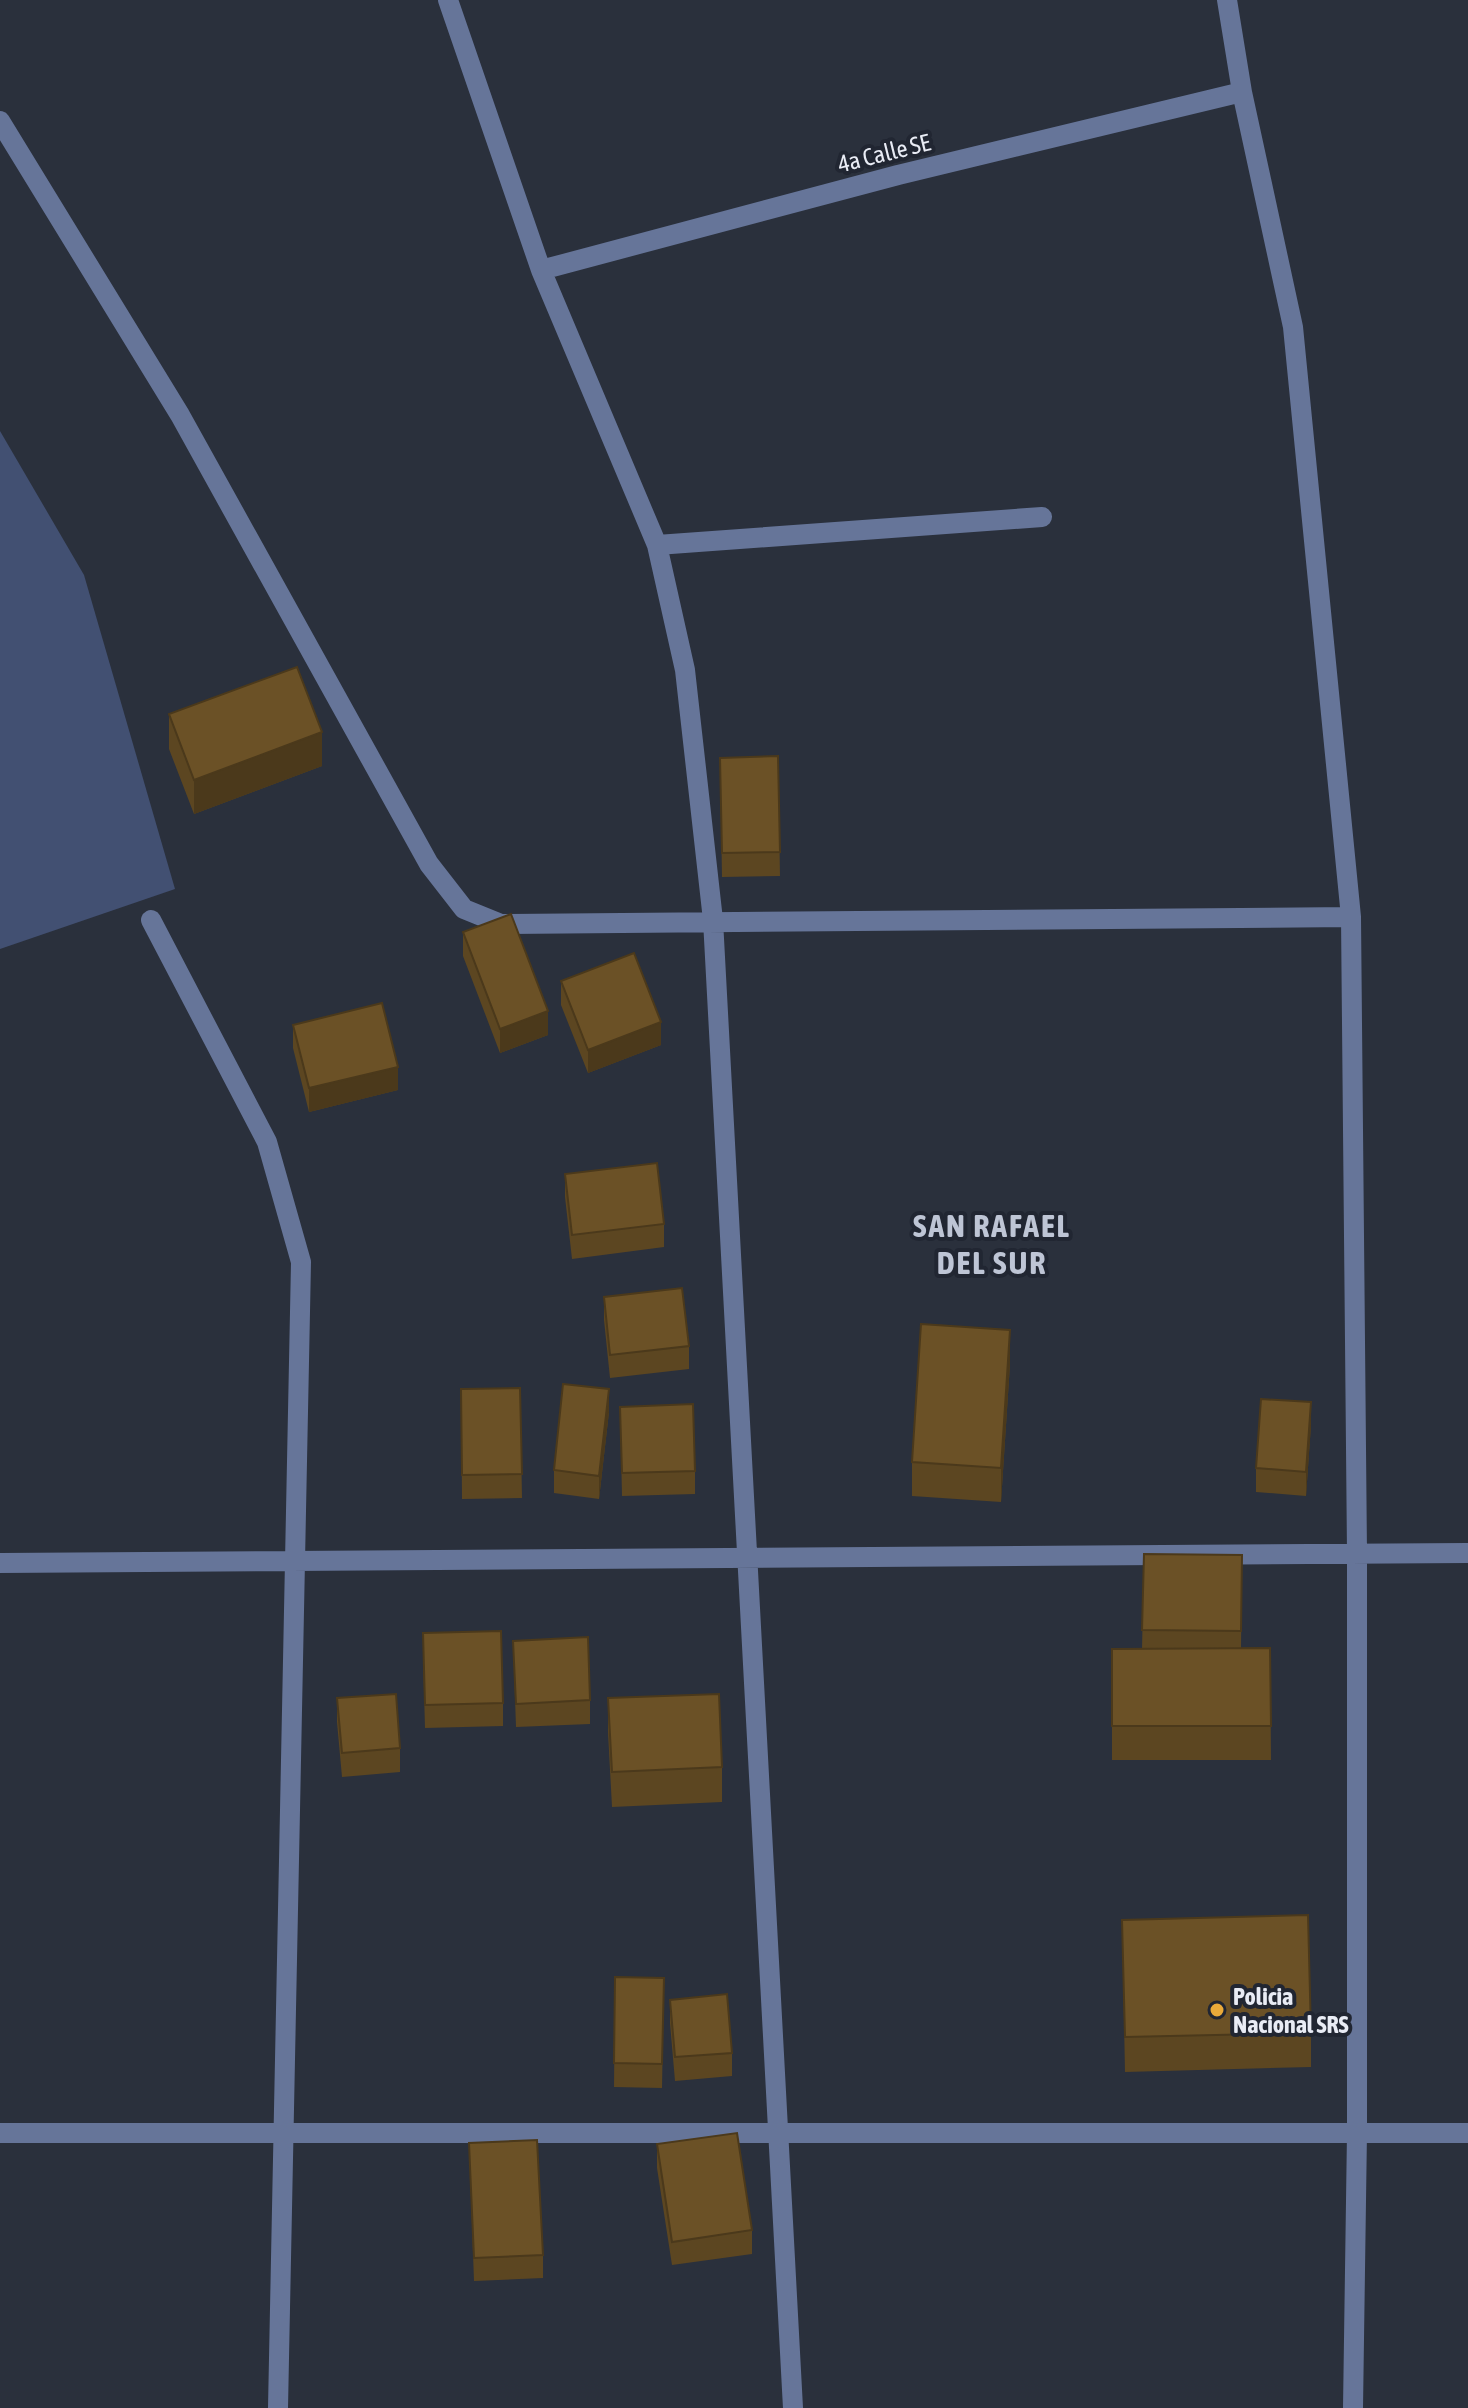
<svg xmlns="http://www.w3.org/2000/svg" width="1468" height="2408" viewBox="0 0 1468 2408" font-family="'Asap Condensed',sans-serif">
  <style>
    .green { fill: #425072 }
    .lines { fill: none; stroke-linecap: round; stroke-linejoin: round }
    .minor { stroke: #667599; stroke-width: 20 }
    .wall { fill: #5c4621 }
    .shaded-wall { fill: #4b391b }
    .building { fill: #6b5126; stroke: #4b391b; stroke-width: 2 }
    .poi-dot { fill: #eaaa39; stroke: #212632; stroke-width: 3 }
    .labels { text-anchor: middle; dominant-baseline: central; stroke-width: 8; stroke-linejoin: round; paint-order: stroke }
    .street-label { font-size: 24px; fill: #e9ecf5; stroke: #212632 }
    .poi-label { font-size: 24px; font-weight: bold; fill: #e9ecf5; stroke: #212632; text-anchor: start }
    .district-label { font-size: 32px; font-weight: bold; letter-spacing: 2px; fill: #bec5d5; stroke: #212632 }
  </style>
  <rect width="100%" height="100%" fill="#2a303c"/>
  <path class="green" d="M0 431 84 575 175 889 0 949Z"/>
  <g class="lines">
    <path class="minor" d="M448 0 541 270 657 545 685 670 713 920 793 2408
      M1227 0 1242 92 1293 327 1351 917 1357 1554V2132L1353 2408
      M0 121 180 415 429 864 464 909 501 924 1351 917
      M541 270 898 175 1242 92
      M657 545 1042 517
      M151 920 267 1142 301 1262 278 2408
      M0 1563 1468 1553
      M0 2133H1468"/>
  </g>
  <path class="wall" d="M169 714 322 766 194 814 169 749Z
    M778 756 780 876 722 877 720 758Z
    M463 932 548 1035 500 1053 463 956Z
    M561 981 661 1045 588 1073 561 1005Z
    M293 1025 398 1090 309 1112 293 1048Z
    M565 1174 664 1224V1247L572 1259 565 1197Z
    M604 1297 689 1346V1369L610 1378 604 1320Z
    M1010 1364 1001 1502 912 1496V1462Z
    M520 1388 522 1498 462 1499 461 1389Z
    M620 1407 695 1471V1494L622 1496Z
    M609 1412 599 1499 554 1493V1470Z
    M1311 1425 1306 1496 1256 1492V1468Z
    M1144 1554 1242 1555 1241 1648H1270L1271 1760H1112V1649H1142Z
    M513 1641 590 1700V1724L516 1727Z
    M423 1657 503 1703V1726L425 1728Z
    M337 1698 400 1748V1772L342 1777 337 1722Z
    M608 1698 722 1767V1802L612 1807 608 1732Z
    M1122 1920 1311 2033V2067L1125 2072Z
    M615 1977 664 1978 662 2088 614 2087Z
    M670 2000 732 2053V2076L675 2081 670 2023Z
    M469 2143 543 2255V2278L474 2281Z
    M657 2144 752 2230V2254L672 2265 657 2168Z"/>
  <path class="shaded-wall" d="M322 732V766L194 814V780Z
    M548 1011V1035L500 1053V1029Z
    M661 1022V1045L588 1073V1050Z
    M398 1067V1090L309 1112V1088Z
    M1010 1330V1364L1001 1502V1468Z
    M609 1389V1412L599 1499V1476Z
    M1311 1402V1425L1306 1496V1472Z"/>
  <path class="building" d="M297 667 322 732 194 780 169 714Z
    M778 756 780 852 722 853 720 758Z
    M511 914 548 1011 500 1029 463 932Z
    M634 953 661 1022 588 1050 561 981Z
    M382 1003 398 1067 309 1088 293 1025Z
    M657 1163 664 1224 572 1235 565 1174Z
    M682 1288 689 1346 610 1355 604 1297Z
    M921 1324 1010 1330 1001 1468 912 1462Z
    M563 1384 609 1389 599 1476 554 1470Z
    M520 1388 522 1474 462 1475 461 1389Z
    M1261 1399 1311 1402 1306 1472 1256 1468Z
    M693 1404 695 1471 622 1473 620 1407Z
    M1144 1554 1242 1555 1241 1631 1142 1630Z
    M501 1631 503 1703 425 1705 423 1633Z
    M588 1637 590 1700 516 1704 513 1641Z
    M1270 1648 1271 1726H1112V1649Z
    M396 1694 400 1748 342 1753 337 1698Z
    M719 1694 722 1767 612 1772 608 1698Z
    M1308 1915 1311 2033 1125 2037 1122 1920Z
    M615 1977 664 1978 662 2064 614 2063Z
    M727 1994 732 2053 675 2057 670 2000Z
    M737 2133 752 2230 672 2242 657 2144Z
    M537 2140 543 2255 474 2258 469 2143Z"/>
  <circle class="poi-dot" cx="1217" cy="2010" r="8"/>
  <g class="labels">
    <g class="street-label">
      <text transform="translate(884 153) rotate(-14)">4a Calle SE</text>
    </g>
    <g class="poi-label">
      <text x="1233" y="1996">Policia<tspan x="1233" dy="28">Nacional SRS</tspan></text>
    </g>
    <g class="district-label">
      <text x="992" y="1225">SAN RAFAEL<tspan x="992" dy="37">DEL SUR</tspan></text>
    </g>
  </g>
</svg>
